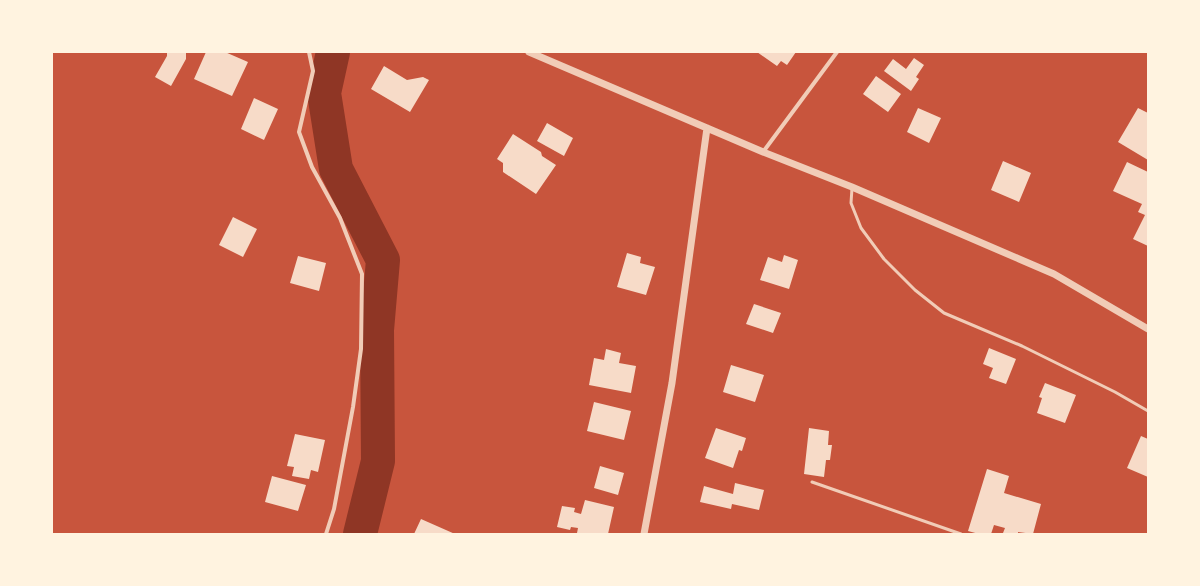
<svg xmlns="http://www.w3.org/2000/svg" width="1200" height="586" viewBox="0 0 1200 586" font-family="'Fira Sans',sans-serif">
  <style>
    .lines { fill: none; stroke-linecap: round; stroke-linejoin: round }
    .river { stroke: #8f3625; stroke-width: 34 }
    .building { fill: #f7dbc8 }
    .service { stroke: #f1ccb7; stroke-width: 3 }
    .minor { stroke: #f1ccb7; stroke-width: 4 }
    .tertiary { stroke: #f1ccb7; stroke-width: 7 }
  </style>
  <rect width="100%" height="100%" fill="#c8553d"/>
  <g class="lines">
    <path class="river" d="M333 52 324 93 336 169 383 260 377 330 378 461 360 534"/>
  </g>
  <path class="building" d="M167 52H186V59L171 86 155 77 167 56Z
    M206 52H225L248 62 232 96 194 79Z
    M757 52H796L787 65 781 61 777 66Z
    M914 58 924 65 916 77 919 79 911 91 884 71 893 59 906 69Z
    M384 66 407 80 423 77 429 80 410 112 371 89Z
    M876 76 901 94 888 112 863 94Z
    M254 98 278 109 264 140 241 129Z
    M918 108 941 118 929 143 907 132Z
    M1138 108 1148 113V160L1118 142Z
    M547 123 573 138 564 156 537 141Z
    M513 134 541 152 542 156 556 165 536 194 503 172V163L497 159Z
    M1003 161 1031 173 1019 202 991 190Z
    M1127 162 1148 172V246L1133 239 1145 215 1138 212 1142 204 1113 191Z
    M233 217 257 229 243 257 219 245Z
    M627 253 641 257 640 263 655 267 646 295 617 287Z
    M784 255 798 260 789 289 760 280 768 257 782 262Z
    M298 256 326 263 319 291 290 283Z
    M754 304 781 313 773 333 746 324Z
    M989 348 1016 359 1006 384 989 378 993 368 983 364Z
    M606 349 621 353 619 363 636 366 631 393 589 385 594 358 604 360Z
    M731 365 764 375 755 402 723 392Z
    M1045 383 1076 395 1065 423 1037 413 1042 398 1039 397Z
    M594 402 631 411 624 440 587 431Z
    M716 428 746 438 742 451 739 450 733 468 705 458Z
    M809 428 829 431 828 445H832L830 460H826L824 477 804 474Z
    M295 434 325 440 318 472 311 470 309 479 292 476 294 467 287 466Z
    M1141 436 1148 439V477L1127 468Z
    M600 466 624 473 618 495 594 488Z
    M987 469 1009 476 1004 493 1041 504 1033 534 1018 532V534H1007L1003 533 1005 528 994 525 991 534H979L968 531Z
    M272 476 306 485 298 511 265 502Z
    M735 483 764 490 759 510 732 504 731 509 700 502 704 486 733 494Z
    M585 500 614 507 608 534H582L577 533 578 528 571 527 570 530 557 527 562 506 575 508 574 512 581 514Z
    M421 519 455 534H414Z"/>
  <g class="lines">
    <path class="service" d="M852 188 851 203 861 228 884 259 915 290 944 313 1022 346 1115 392 1148 411
      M812 482 961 534"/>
    <path class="minor" d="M309 52 313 71 299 132 312 167 340 218 362 274 361 349 353 407 334 509 326 534
      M763 152 837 52"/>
    <path class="tertiary" d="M529 52 763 152 852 187 1054 274 1148 329
      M644 534 672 383 707 128"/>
  </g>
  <rect width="1200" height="586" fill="none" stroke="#fff3e0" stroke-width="106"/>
</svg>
